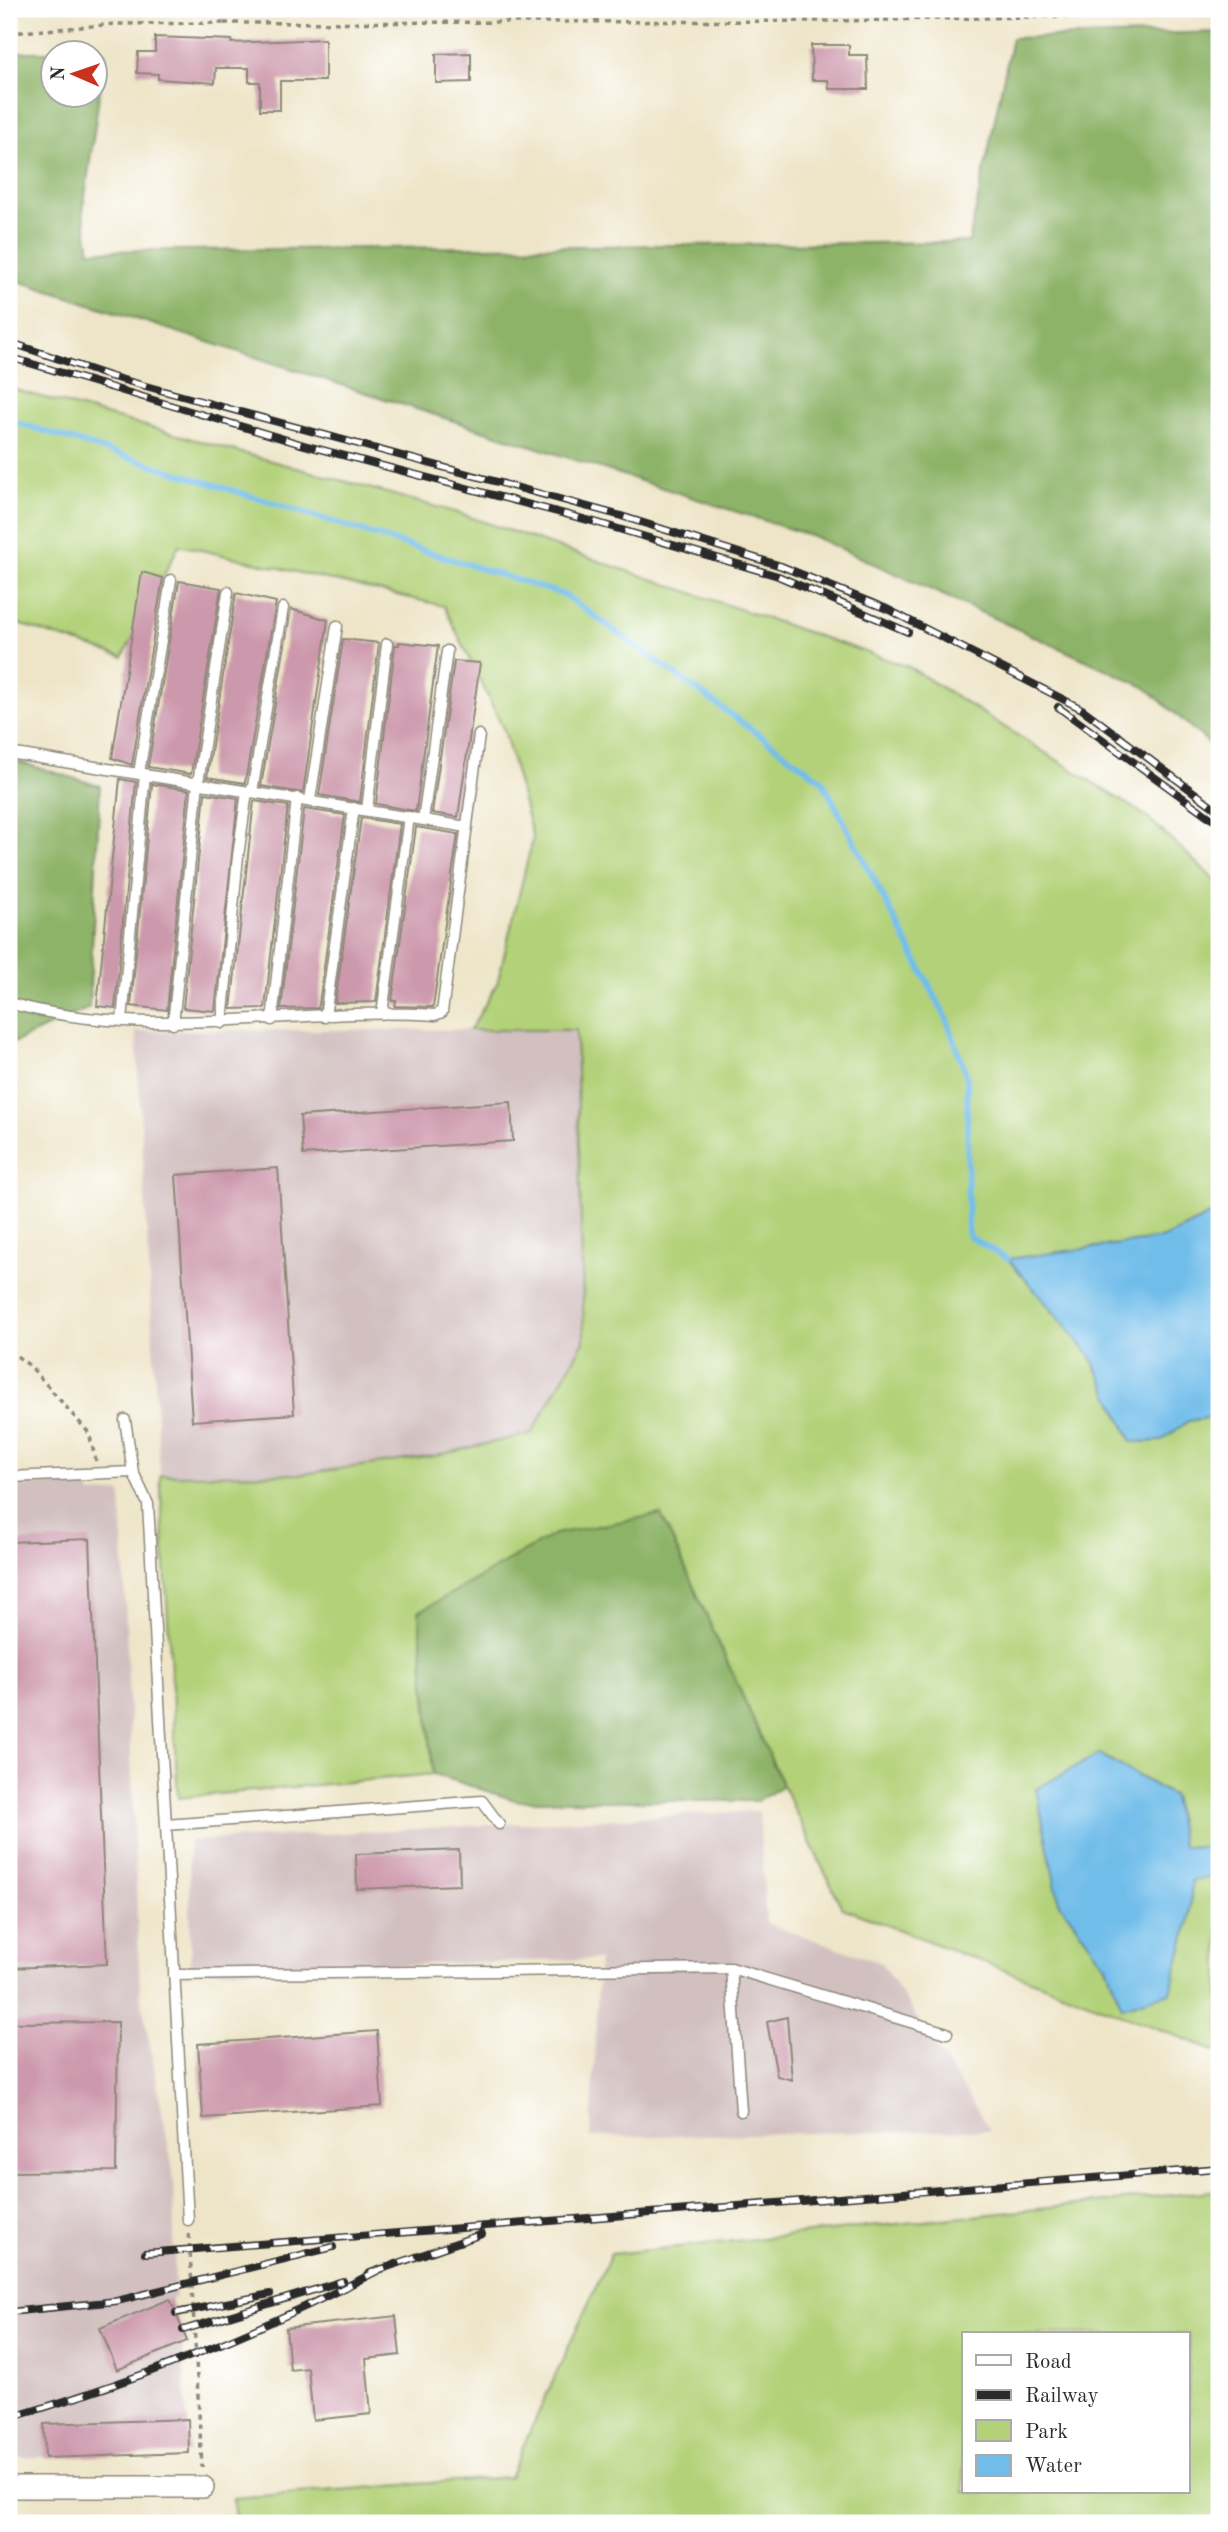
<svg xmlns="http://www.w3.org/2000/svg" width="1228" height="2532" viewBox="0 0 1228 2532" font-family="'Old Standard TT',serif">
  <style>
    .industrial { fill: #d2bfc0 }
    .green { fill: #b2d178; stroke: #6e7e52; stroke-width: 2; fill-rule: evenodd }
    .forest { fill: #8db368; stroke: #5c6f4a; stroke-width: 2 }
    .water { fill: #71bdea; stroke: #4e748a; stroke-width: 2 }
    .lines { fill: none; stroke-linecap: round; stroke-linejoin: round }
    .stream { stroke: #71bdea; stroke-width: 6 }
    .building { fill: #cc98ab }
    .service-casing { stroke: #8c887a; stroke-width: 13 }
    .minor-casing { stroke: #8c887a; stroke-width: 24 }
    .path { stroke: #8c887a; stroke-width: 3.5; stroke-dasharray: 5 5; stroke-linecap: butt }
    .service { stroke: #fff; stroke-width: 10 }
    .minor { stroke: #fff; stroke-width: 21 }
    .rail-casing { stroke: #2b2b2b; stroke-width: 8 }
    .rail { stroke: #fff; stroke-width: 5; stroke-dasharray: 16; stroke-linecap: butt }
  </style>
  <rect width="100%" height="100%" fill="#fff"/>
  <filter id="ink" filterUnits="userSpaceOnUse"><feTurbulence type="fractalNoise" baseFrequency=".0143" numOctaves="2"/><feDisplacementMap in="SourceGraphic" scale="14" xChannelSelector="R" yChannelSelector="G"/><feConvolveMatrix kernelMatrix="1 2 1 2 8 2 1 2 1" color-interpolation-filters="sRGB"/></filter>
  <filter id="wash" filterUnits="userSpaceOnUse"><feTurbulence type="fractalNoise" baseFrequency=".00686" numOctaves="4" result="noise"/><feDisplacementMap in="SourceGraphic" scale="28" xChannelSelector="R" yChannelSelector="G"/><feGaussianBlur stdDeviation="1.57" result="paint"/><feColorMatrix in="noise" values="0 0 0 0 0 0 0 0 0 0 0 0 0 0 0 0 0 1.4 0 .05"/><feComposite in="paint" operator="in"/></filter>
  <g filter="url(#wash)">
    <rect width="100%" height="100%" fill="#eee5c8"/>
    <path class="industrial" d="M576 1029 584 1341 532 1433 435 1456 302 1474 160 1475 136 1031Z
      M87 1482 91 1494 121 1492 140 1992 173 2170 175 2297 170 2300 187 2341 182 2343 189 2453 9 2458V1486Z
      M759 1811 766 1923 881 1963 990 2130 591 2137 599 1959 191 1971 189 1841Z"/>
    <path class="green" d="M9 388 455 512 909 667 1146 816 1219 884V1210L1164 1238 1009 1260 1090 1355 1132 1442 1161 1441 1188 1421 1219 1416V1848L1182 1846 1173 1796 1100 1754 1059 1902 1106 1966 1122 2007 1189 1922 1192 1880 1219 1875V2052L842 1908 783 1786 660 1514 419 1611 433 1774 178 1798 160 1475 302 1474 435 1456 532 1433 584 1341 576 1030H470L497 984 533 838 504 730 444 606 179 545 123 657 9 621Z
      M1219 2190V2523H235L233 2498 509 2477 611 2254ZM964 2334H1188V2492H964Z"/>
    <path class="forest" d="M1219 32V752L1145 687 815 537 9 278V55L16 52H91H52V94H94L95 53H105L83 211 90 251 969 242 1012 38Z
      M9 759 100 786 89 1008 9 1045Z
      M661 1514 783 1786 757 1801H518L433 1774 419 1612 555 1534Z"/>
    <path class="water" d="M1219 1210V1416L1188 1421 1161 1441 1132 1442 1090 1355 1008 1259 1164 1238Z
      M1099 1754 1173 1796 1182 1846 1219 1848V1875L1192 1880 1189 1922 1170 1993 1122 2007 1106 1966 1059 1902 1036 1789Z"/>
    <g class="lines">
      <path class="stream" d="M9 420 565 595 822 780 946 1017 967 1077 968 1236 1008 1259"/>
    </g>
    <g id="blocks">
      <path class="building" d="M155 37 232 40 231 43 325 39V81H280V110H260V82H249V68H216L215 83 158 79V74L137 73 138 52H155Z
        M811 45H849V55H867L868 89H829L828 80H812Z
        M471 53V82L436 83V54Z
        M142 572 163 578 132 765 112 758Z
        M179 581 221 588 191 774 148 767Z
        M236 593 276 602 245 783 207 777Z
        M291 609 328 620 303 793 261 786Z
        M343 639 379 643 360 802 319 795Z
        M399 642 438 646 416 811 376 804 395 645H399Z
        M454 661 480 663 458 817 432 813Z
        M120 779 136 782 115 1008 97 1006Z
        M152 784 189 790 167 1010 131 1006Z
        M205 793 238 798 215 1011 183 1008Z
        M254 801 288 806 265 1008 231 1009Z
        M304 809 345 815 319 1004 318 1008 281 1009Z
        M361 818 400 824 376 1002 335 1003Z
        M416 827 458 834 433 1007 395 1006 396 1001H392Z
        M511 1102 513 1141 303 1155 300 1116Z
        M278 1168 294 1414 192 1421 176 1175Z
        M90 1539 107 1964 9 1968V1542Z
        M459 1850 460 1885 357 1889 356 1854Z
        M787 2017 789 2043 792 2080 777 2076 767 2022Z
        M118 2022 116 2171 9 2172V2023Z
        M377 2031 382 2106 203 2118 198 2044Z
        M170 2299 187 2341 117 2370 100 2328Z
        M396 2316 400 2355 366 2359 371 2414 313 2420 308 2368 290 2370 286 2328Z
        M188 2419 189 2453 45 2458 44 2424Z"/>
    </g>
  </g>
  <g filter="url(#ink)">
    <use href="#blocks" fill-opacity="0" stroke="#8c887a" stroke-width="2"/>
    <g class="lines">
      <g class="service-casing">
        <path id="service" d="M9 753 467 827
          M139 773 171 580
          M252 792 283 608
          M310 800 337 626
          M367 810 387 644
          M423 820 447 651
          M9 1003C150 1043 292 1006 435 1015L442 1012 479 735
          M382 1014 409 817
          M325 1017 354 808
          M272 1020 297 798
          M122 1021 145 774
          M222 1023 238 856 247 792
          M173 1024 198 783 228 592
          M125 1420 133 1472 148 1504 188 2220
          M9 1477 133 1472
          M166 1825 482 1801 499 1824
          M731 1968 947 2033
          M174 1975 731 1968 741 2111"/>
      </g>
      <g class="minor-casing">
        <path id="minor" d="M9 2487H203"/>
      </g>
      <path class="path" d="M224 23 838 21 1219 13
        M9 33 116 24 224 23V9
        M9 1350 30 1366 89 1433 96 1461
        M189 2234 202 2467"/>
      <use href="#service" class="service"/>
      <use href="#minor" class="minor"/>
      <g class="rail-casing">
        <path id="rail" d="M9 342 109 376 618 515 781 566 887 609 1082 709 1219 811
          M9 357 304 445 595 522 778 576 908 632
          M1058 707 1219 824
          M145 2253 1219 2168
          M370 2273 482 2234
          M9 2312 117 2301 333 2247
          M176 2313 270 2294
          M183 2330 343 2281
          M9 2418C137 2381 260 2332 379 2270"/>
      </g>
      <use href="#rail" class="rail"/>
    </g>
  </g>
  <rect width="1228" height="2532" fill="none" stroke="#fff" stroke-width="35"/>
  <rect x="962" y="2332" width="228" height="161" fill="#ffffff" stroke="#aaaaaa" stroke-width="2"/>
  <rect x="976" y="2355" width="35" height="10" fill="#ffffff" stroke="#aaaaaa" stroke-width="2"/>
  <text x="1025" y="2368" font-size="21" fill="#2b2b2b">Road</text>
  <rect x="976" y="2390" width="35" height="10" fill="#2b2b2b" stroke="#aaaaaa" stroke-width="2"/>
  <text x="1025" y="2402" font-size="21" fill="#2b2b2b">Railway</text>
  <rect x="976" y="2420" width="35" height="21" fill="#b2d178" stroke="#aaaaaa" stroke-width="2"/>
  <text x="1025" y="2438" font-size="21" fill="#2b2b2b">Park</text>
  <rect x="976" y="2455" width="35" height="21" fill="#71bdea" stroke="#aaaaaa" stroke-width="2"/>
  <text x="1025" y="2472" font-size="21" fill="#2b2b2b">Water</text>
  <g transform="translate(74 74) rotate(272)"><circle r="33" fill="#ffffff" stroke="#aaaaaa" stroke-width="2"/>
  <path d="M0-5L12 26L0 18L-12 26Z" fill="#c8321e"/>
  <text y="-10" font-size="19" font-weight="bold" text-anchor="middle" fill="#2b2b2b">N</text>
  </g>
</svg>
